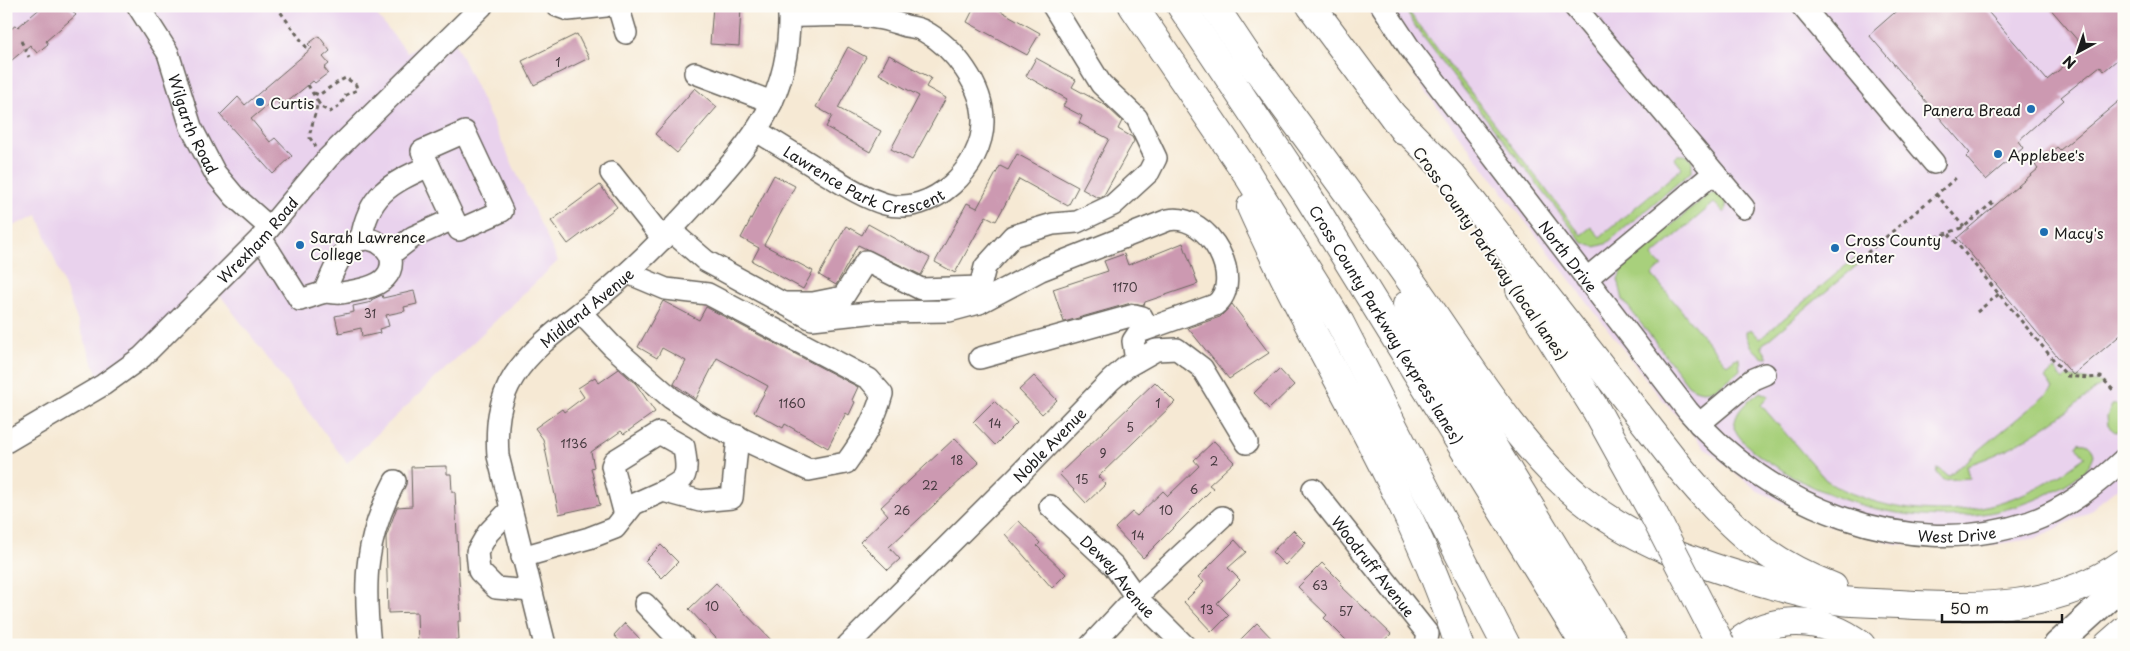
<svg xmlns="http://www.w3.org/2000/svg" width="2130" height="651" viewBox="0 0 2130 651" font-family="'Playpen Sans',sans-serif">
  <style>
    .built { fill: #e9d2ed }
    .green { fill: #a8d07b; stroke: #62764c }
    .building { fill: #cc99b1 }
    .lines { fill: none; stroke-linecap: round; stroke-linejoin: round }
    .minor-casing { stroke: #68645c; stroke-width: 24 }
    .major-casing { stroke: #68645c; stroke-width: 29 }
    .highway-casing { stroke: #68645c; stroke-width: 30 }
    .path { stroke: #68645c; stroke-width: 3; stroke-dasharray: 4 4; stroke-linecap: butt }
    .minor { stroke: #fff; stroke-width: 21 }
    .major { stroke: #fff; stroke-width: 26 }
    .highway { stroke: #fff; stroke-width: 28 }
    .highway-bridge-casing { stroke: #68645c; stroke-width: 30; stroke-linecap: butt }
    .highway-bridge { stroke: #fff; stroke-width: 28 }
    .poi-dot { fill: #1f6fb2; stroke: #fdfcf7; stroke-width: 2 }
    .labels { text-anchor: middle; dominant-baseline: central; stroke-width: 4; stroke-linejoin: round; paint-order: stroke }
    .number-label { font-size: 12px; fill: #483b41 }
    .poi-label { font-size: 15px; fill: #1c1c1c; stroke: #fdfcf7; text-anchor: start }
    .street-label { font-size: 15px; fill: #1c1c1c; stroke: #fdfcf7 }
  </style>
  <rect width="100%" height="100%" fill="#fdfcf7"/>
  <filter id="ink" filterUnits="userSpaceOnUse"><feTurbulence type="fractalNoise" baseFrequency=".02" numOctaves="2"/><feDisplacementMap in="SourceGraphic" scale="10" xChannelSelector="R" yChannelSelector="G"/><feConvolveMatrix kernelMatrix="1 2 1 2 8 2 1 2 1" color-interpolation-filters="sRGB"/></filter>
  <filter id="wash" filterUnits="userSpaceOnUse"><feTurbulence type="fractalNoise" baseFrequency=".0096" numOctaves="4" result="noise"/><feDisplacementMap in="SourceGraphic" scale="20" xChannelSelector="R" yChannelSelector="G"/><feGaussianBlur stdDeviation="1.12" result="paint"/><feColorMatrix in="noise" values="0 0 0 0 0 0 0 0 0 0 0 0 0 0 0 0 0 1.4 0 .05"/><feComposite in="paint" operator="in"/></filter>
  <g filter="url(#wash)">
    <rect width="100%" height="100%" fill="#f6e9d4"/>
    <path class="built" d="M6 6H369L407 52 449 30 558 261 347 463 211 283 101 384 38 215 6 229Z
      M1365 6H2124V483L2088 512 2038 538 1971 548 1897 544 1829 525 1758 491 1705 448 1656 392 1435 104Z"/>
    <path class="green" d="M1403 6H1416L1409 12 1581 235 1591 227 1600 237 1682 168 1674 158 1677 155H1686L1692 160V171L1606 244 1595 247 1583 243 1417 29Z
      M1716 192C1725 196 1729 204 1724 213L1714 203 1652 256 1662 266 1652 275 1727 365 1736 358H1739L1740 370C1724 383 1709 400 1688 385L1623 300 1618 279 1625 264 1709 194Z
      M1857 256 1861 262 1762 345V348L1768 357 1763 358C1756 352 1745 342 1746 332L1751 329 1760 339Z
      M2055 369 2063 380 2067 377 2104 383C2062 416 2018 450 1967 465L1970 478 1943 480 1937 473 1938 468 1948 476 2053 389 2045 378Z
      M1760 392 1769 396 1761 405 1826 480C1848 494 1872 502 1897 507 1971 520 2026 501 2085 457L2076 446 2078 443C2088 441 2092 446 2094 455 2090 470 2072 481 2059 488 1975 536 1862 520 1782 470 1765 460 1743 447 1734 428 1735 410 1746 403 1760 392Z
      M2124 404V430L2115 432 2108 426 2107 416 2112 405Z"/>
    <g id="blocks">
      <path class="building" d="M43 6H68L76 15 46 41 48 44 37 53 30 45 6 65V33L16 25 18 27Z
        M713 6H741L739 46 710 44Z
        M975 6H992L1040 33 1027 55 967 22Z
        M1902 6H1983L2047 80 2085 49 2048 6H2124V54L2104 71 2100 66 2061 97 2064 100 2018 141 2023 148 1986 180 1966 157 1970 153 1869 35Z
        M577 34 589 58 534 85 522 61Z
        M319 36 330 51 323 57 329 64 324 68 328 73 315 83 313 81 281 107 275 99 251 119 270 142 275 138 292 156 273 174 220 115 238 97 245 105 312 48 308 44Z
        M848 47 866 57 838 108 881 131 870 152 826 127 832 116 816 107Z
        M889 55 931 78 926 87 946 98 912 160 891 149 919 96 879 74Z
        M1036 58 1076 80 1072 87 1105 105 1122 121 1118 129 1132 137 1134 141 1104 195 1098 198 1082 189 1109 139 1079 123 1082 116 1063 106 1067 99 1026 76Z
        M695 88 717 107 677 153 655 134Z
        M2124 97V332L2073 375 1957 238 2038 169 2035 165 2057 147 2060 150Z
        M1017 154 1078 187 1068 206 1019 179 996 221 986 216 955 273 935 262 967 203 977 208 1000 166 1008 170Z
        M774 175 795 186 764 245 813 271 803 289 752 261 759 248 741 238Z
        M600 185 617 207 568 244 551 221Z
        M868 224 930 258 921 275 858 245 836 285 819 275 846 226 862 235Z
        M1183 243 1198 284 1145 302 1144 305 1131 303 1064 322 1053 289 1108 271 1104 261 1124 254 1128 265Z
        M414 291 417 304 404 307 405 311 386 315 389 326 379 329 380 333 362 337 361 328 339 333 335 316 354 312 353 306 372 302 371 300 382 295 383 298Z
        M663 301 699 320 706 307 858 387 852 400 855 402 849 415 846 413 828 448 785 424 783 428 754 412 768 386 717 358 696 399 674 384 686 361 662 348 657 358 638 347Z
        M1232 304 1269 353 1229 379 1188 328 1220 317Z
        M619 369 636 384 655 412 624 434 621 431 591 452 594 467 591 468 600 505 559 514 543 439 535 428 562 409 564 412 584 397 578 388 595 377 599 383Z
        M1279 369 1294 385 1269 409 1254 393Z
        M1034 376 1057 400 1042 414 1019 390Z
        M1155 382 1175 402 1098 477 1106 484 1086 503 1059 474Z
        M994 401 1017 423 995 445 973 422Z
        M955 438 979 463 889 547 900 559 888 570 860 542 888 515 881 507Z
        M1214 441 1234 462 1209 485 1213 488 1143 558 1115 528 1132 512 1137 516 1163 491 1168 496 1199 466 1194 460Z
        M447 466V474H451L452 492H455L461 621H458L459 640H455V645H418L417 612 388 613 386 537 397 507 412 506 411 467Z
        M1019 521 1040 543 1037 546 1066 574 1052 588 1005 534Z
        M1293 530 1306 543 1285 565 1272 552Z
        M1235 540 1246 552 1228 568 1240 580 1217 603 1229 615 1212 632 1184 602 1204 582 1198 577Z
        M661 545 678 562 662 578 645 561Z
        M1322 563 1342 583 1340 585 1391 634 1379 645H1351L1324 618 1327 615 1298 587Z
        M716 583 735 603 776 645H722L714 636 689 609Z
        M625 623 640 639 634 645H623L614 635Z
        M1257 623 1278 645H1235Z"/>
    </g>
  </g>
  <g filter="url(#ink)">
    <use href="#blocks" fill-opacity="0" stroke="#68645c" stroke-width="1"/>
    <g class="lines">
      <g class="minor-casing">
        <g id="minor">
          <path id="s1" d="M138 6 168 53 191 127 215 173 235 197 269 227"/>
          <path d="M557 6 568 10 606 6"/>
          <path d="M618 6 626 33"/>
          <path id="s2" d="M1382 6 1409 47 1688 411C1768 507 1908 563 2030 522 2066 509 2096 485 2124 459"/>
          <path d="M1574 6 1744 208"/>
          <path d="M1802 6 1934 163"/>
          <path d="M695 73 772 102"/>
          <path id="s3" d="M757 131C781 146 804 160 828 175 846 186 865 198 885 204 932 217 983 167 983 122 984 87 954 47 924 31 919 28 911 27 906 26 896 23 886 19 876 18 850 13 816 17 789 16"/>
          <path d="M465 132 502 211 459 230 422 151Z"/>
          <path d="M611 173 663 239"/>
          <path d="M671 231 706 261 812 319 877 312 949 311 979 303 980 287 985 267 1013 236 1053 224 1077 222 1113 205 1149 172 1156 158 1137 118 1101 84 1053 6"/>
          <path d="M261 238 300 300C308 298 315 295 322 293 328 291 335 294 341 293 354 291 376 288 385 278 405 256 373 229 353 243 339 253 331 278 324 292"/>
          <path d="M361 240C368 195 389 184 429 166"/>
          <path d="M391 254 413 237 453 219"/>
          <path d="M1586 279 1714 173"/>
          <path d="M785 303H813L843 297 866 261 921 289 980 287"/>
          <path d="M979 303 1041 270 1168 220C1210 212 1246 282 1215 305L1139 332 1133 341 1136 361"/>
          <path d="M581 313 612 346 671 398 710 424 809 470 846 463C862 441 875 420 882 394L869 379 708 294 666 289 628 273"/>
          <path d="M980 358 1134 315 1142 317 1147 328"/>
          <path d="M1699 424 1753 379 1765 374"/>
          <path id="s4" d="M6 442 103 385 142 357 261 238 328 158 482 6"/>
          <path id="s5" d="M1313 489 1428 634 1426 645"/>
          <path id="s6" d="M1050 506 1114 566 1136 597 1184 645"/>
          <path d="M510 510 488 533 477 552 479 571 496 588 531 591"/>
          <path d="M625 515 612 466 614 461 659 433 684 447C688 474 689 479 663 491"/>
          <path d="M522 557 589 538 615 528 634 504 663 491 700 501 732 498 738 436"/>
          <path d="M645 604 684 645"/>
          <path d="M370 645C363 581 365 539 395 481"/>
          <path id="s7" d="M545 645 498 456C496 427 498 401 514 376 535 343 574 319 603 294 637 266 668 234 698 201 755 138 792 97 789 6"/>
          <path id="s8" d="M848 645 1017 477 1111 380 1126 367 1156 350 1177 349 1202 368 1247 443"/>
          <path d="M1091 645 1136 597 1222 517"/>
        </g>
      </g>
      <g class="major-casing">
        <path id="major" d="M2057 645 2124 584"/>
      </g>
      <g class="highway-casing">
        <g id="highway">
          <path d="M1133 6 1246 172 1340 323 1506 645"/>
          <path id="s9" d="M1181 6 1306 193 1585 645"/>
          <path d="M1214 6 1256 69"/>
          <path d="M1311 6 1404 131"/>
          <path d="M1245 53C1305 134 1365 215 1422 297 1468 363 1518 446 1580 498 1634 542 1699 565 1765 583 1790 590 1816 598 1842 601 1861 603 1880 603 1899 604 1977 609 2057 610 2124 563"/>
          <path d="M1394 117 1452 176 1681 469C1728 525 1763 560 1833 587"/>
          <path d="M1251 207C1316 353 1411 492 1459 645"/>
          <path d="M1520 289 1596 410 1653 513"/>
          <path d="M1407 305 1614 645"/>
          <path d="M1735 645C1772 613 1824 616 1861 645"/>
          <path d="M2108 645 2124 631"/>
        </g>
      </g>
      <path class="path" d="M276 6 309 51
        M21 41 29 57
        M308 85 318 102 310 133V138L316 147
        M314 93 319 95C322 93 343 78 346 78L356 85 357 90 346 95 340 106 330 112 321 107 318 102
        M1936 194 1964 227
        M1949 234 2067 376 2088 378 2101 377 2114 391
        M1921 243 1964 227 1993 202
        M1861 258 1957 177
        M1977 312 1999 294"/>
      <use href="#minor" class="minor"/>
      <use href="#major" class="major"/>
      <use href="#highway" class="highway"/>
      <g class="highway-bridge-casing">
        <path id="highway-bridge" d="M1653 513 1721 645"/>
      </g>
      <use href="#highway-bridge" class="highway-bridge"/>
    </g>
  </g>
  <g class="poi-dot">
    <circle cx="260" cy="102" r="5"/>
    <circle cx="2031" cy="109" r="5"/>
    <circle cx="1998" cy="154" r="5"/>
    <circle cx="2044" cy="232" r="5"/>
    <circle cx="300" cy="245" r="5"/>
    <circle cx="1835" cy="248" r="5"/>
  </g>
  <g class="labels">
    <g class="number-label">
      <text x="558" y="62">1</text>
      <text x="1125" y="287">1170</text>
      <text x="370" y="313">31</text>
      <text x="792" y="403">1160</text>
      <text x="1158" y="403">1</text>
      <text x="995" y="423">14</text>
      <text x="1130" y="427">5</text>
      <text x="574" y="443">1136</text>
      <text x="1103" y="453">9</text>
      <text x="957" y="460">18</text>
      <text x="1214" y="461">2</text>
      <text x="1082" y="479">15</text>
      <text x="930" y="485">22</text>
      <text x="1194" y="489">6</text>
      <text x="902" y="510">26</text>
      <text x="1166" y="510">10</text>
      <text x="1138" y="535">14</text>
      <text x="1320" y="585">63</text>
      <text x="712" y="606">10</text>
      <text x="1207" y="609">13</text>
      <text x="1346" y="611">57</text>
    </g>
    <g class="poi-label">
      <text x="270" y="102">Curtis</text>
      <text x="2021" y="109" text-anchor="end">Panera Bread</text>
      <text x="2008" y="154">Applebee's</text>
      <text x="2054" y="232">Macy's</text>
      <text x="310" y="236">Sarah Lawrence<tspan x="310" dy="17">College</tspan></text>
      <text x="1845" y="239">Cross County<tspan x="1845" dy="17">Center</tspan></text>
    </g>
    <g class="street-label">
      <text stroke="none"><textPath href="#s1" startOffset="131">Wilgarth Road</textPath></text>
      <text stroke="none"><textPath href="#s3" startOffset="121">Lawrence Park Crescent</textPath></text>
      <text stroke="none"><textPath href="#s4" startOffset="325">Wrexham Road</textPath></text>
      <text transform="translate(1491 253) rotate(55)">Cross County Parkway (local lanes)</text>
      <text stroke="none"><textPath href="#s2" startOffset="312">North Drive</textPath></text>
      <text stroke="none"><textPath href="#s7" startOffset="378">Midland Avenue</textPath></text>
      <text stroke="none"><textPath href="#s9" startOffset="379">Cross County Parkway (express lanes)</textPath></text>
      <text stroke="none"><textPath href="#s8" startOffset="284">Noble Avenue</textPath></text>
      <text stroke="none"><textPath href="#s2" startOffset="814">West Drive</textPath></text>
      <text stroke="none"><textPath href="#s5" startOffset="98">Woodruff Avenue</textPath></text>
      <text stroke="none"><textPath href="#s6" startOffset="98">Dewey Avenue</textPath></text>
    </g>
  </g>
  <rect width="2130" height="651" fill="none" stroke="#fdfcf7" stroke-width="25"/>
  <g transform="translate(2078 52) rotate(220)" stroke="#fdfcf7" stroke-width="4" paint-order="stroke">
  <path d="M0-4L9 19L0 12L-9 19Z" fill="#1c1c1c"/>
  <text y="-8" font-size="14" font-weight="bold" text-anchor="middle" fill="#1c1c1c">N</text>
  </g>
  <path d="M1942 614v8h120v-8" fill="none" stroke="#1c1c1c" stroke-width="2.5"/>
  <text x="1950" y="614" font-size="15" fill="#1c1c1c" stroke="#fdfcf7" stroke-width="4" paint-order="stroke">50 m</text>
</svg>
